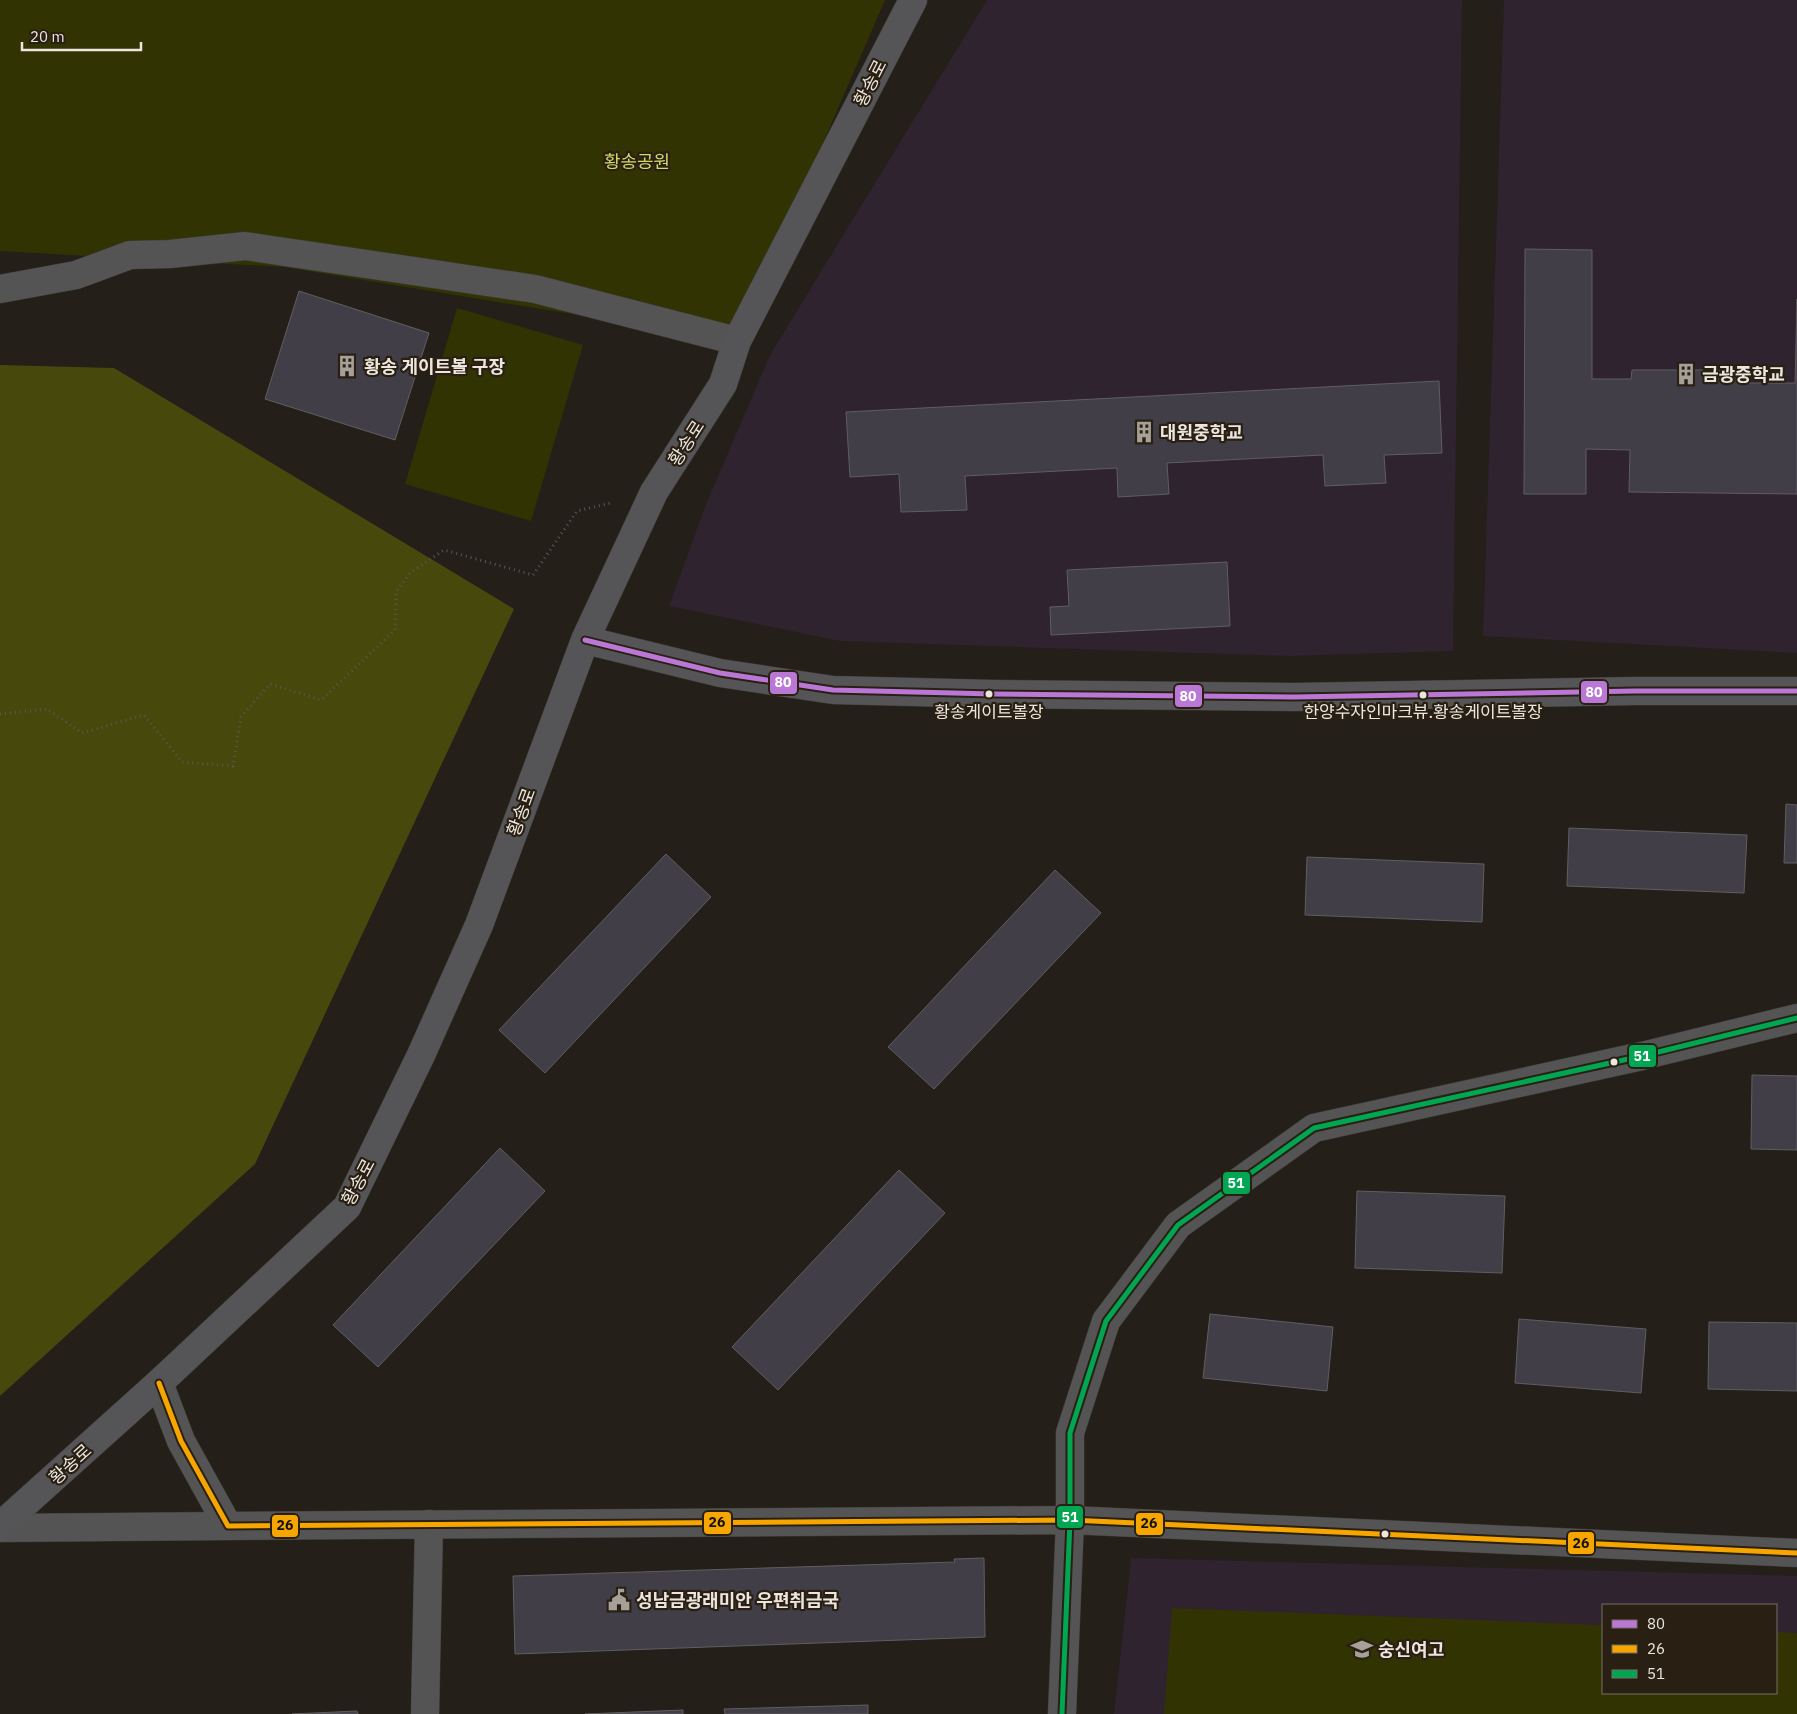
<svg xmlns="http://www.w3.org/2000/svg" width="1797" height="1714" viewBox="0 0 1797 1714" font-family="'IBM Plex Sans','Noto Sans KR',sans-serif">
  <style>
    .education { fill: #2e232e; fill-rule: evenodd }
    .green { fill: #323303 }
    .forest { fill: #47490c }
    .building { fill: #423e48; stroke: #605e5e }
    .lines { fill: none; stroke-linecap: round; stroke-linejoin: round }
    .street-casing { stroke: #3f3b35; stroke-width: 29 }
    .secondary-casing { stroke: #3f3b35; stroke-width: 29 }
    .path { stroke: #585756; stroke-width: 3; stroke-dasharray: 1 4; stroke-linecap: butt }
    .street { stroke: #545455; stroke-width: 28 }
    .secondary { stroke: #555557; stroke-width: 28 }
    .bus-1-casing { stroke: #292013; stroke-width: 9 }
    .bus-2-casing { stroke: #292013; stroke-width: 9 }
    .bus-3-casing { stroke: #292013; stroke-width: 9 }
    .bus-1 { stroke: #ba77d6; stroke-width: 5 }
    .bus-2 { stroke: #f7a600; stroke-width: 5 }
    .bus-3 { stroke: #00a651; stroke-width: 5 }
    .bus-dot { fill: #ece6de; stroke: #292013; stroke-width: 2 }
    .labels { text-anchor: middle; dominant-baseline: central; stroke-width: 4.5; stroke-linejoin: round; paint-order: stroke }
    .bus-label { font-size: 17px; fill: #ece6de; stroke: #292013 }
    .street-label { font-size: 18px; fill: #ece6de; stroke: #292013 }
    .park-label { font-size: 18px; fill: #d1d866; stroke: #292013 }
    .poi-label { font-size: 18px; font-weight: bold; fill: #ece6de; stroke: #292013; text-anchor: start }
    .line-badge { stroke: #292013; stroke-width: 2 }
    .badge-label { font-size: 14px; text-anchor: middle; font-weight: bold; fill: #fff }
    .pale-badge-label { font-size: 14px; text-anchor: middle; font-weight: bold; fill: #111 }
  </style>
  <rect width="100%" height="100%" fill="#241f18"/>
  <path class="education" d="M987 0H1462L1453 651 1289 656 840 641 669 606 707 502 770 355Z
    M1504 0H1797V653L1483 636Z
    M1131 1558 1797 1576V1714H1114ZM1603 1605H1776V1693H1603Z"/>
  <path class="green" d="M0 0H885L737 341 284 267 0 251Z
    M457 308 583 345 531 521 405 484Z
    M1172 1608 1603 1625V1693H1776V1632L1797 1633V1714H1164Z"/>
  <path class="forest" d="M0 365 114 368 514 609 255 1164 0 1396Z"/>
  <path class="building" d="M1525 249 1592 250V379H1631L1632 370H1741V383H1795L1797 299V494L1629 492 1630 450 1586 449V494H1524Z
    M299 291 429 333 395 440 265 399Z
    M1439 381 1442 453 1384 455 1386 483 1325 486 1323 455 1167 463 1169 494 1118 497 1117 468 965 476 967 510 901 512 899 474 850 477 846 412Z
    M1227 562 1230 626 1051 635 1050 607 1069 606 1067 570Z
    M1786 804 1797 805V863H1784Z
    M1569 828 1747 835 1744 893 1567 886Z
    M666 854 711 897 545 1073 499 1030Z
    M1307 857 1484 864 1482 922 1305 915Z
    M1055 870 1101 913 934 1089 888 1047Z
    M1752 1075 1797 1076V1150L1751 1149Z
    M500 1148 545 1191 378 1367 333 1325Z
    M899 1170 945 1213 778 1390 732 1347Z
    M1357 1191 1505 1196 1502 1273 1355 1268Z
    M1210 1314 1333 1327 1327 1391 1203 1378Z
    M1519 1319 1646 1329 1641 1393 1515 1383Z
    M1709 1322 1797 1323V1391L1708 1389Z
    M984 1558 985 1637 515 1654 513 1576 955 1562 954 1559Z
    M868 1705V1714H725L724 1709Z
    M683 1710V1714H585Z
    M357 1711 358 1714H292Z"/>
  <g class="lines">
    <g class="street-casing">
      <path id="street" d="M0 289 76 275 130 255 170 254 245 246 535 289 737 341
        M159 1383 181 1441 228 1526 1070 1520 1797 1553
        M0 1528 228 1526
        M425 1714 429 1524
        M1062 1714 1070 1520V1433L1106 1321 1178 1225 1314 1128 1642 1056 1797 1018"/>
    </g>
    <g class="secondary-casing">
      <path id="secondary" d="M585 640 720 673 833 690 994 694 1294 697 1635 691H1797
        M0 1526 159 1383 347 1207 421 1055 479 925 585 640 654 492 723 384 737 341 913 0"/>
    </g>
    <path class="path" d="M0 714 47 709 82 733 144 715 182 762 233 766 241 717 270 684 321 700 395 630 396 592 410 573 444 550 533 575 577 511 611 503"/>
    <use href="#street" class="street"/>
    <use href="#secondary" class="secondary"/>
    <g class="bus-1-casing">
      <path id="bus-1" d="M585 640 720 673 833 690 994 694 1294 697 1635 691H1797"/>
    </g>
    <g class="bus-2-casing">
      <path id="bus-2" d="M159 1383 181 1441 228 1526 1070 1520 1797 1553"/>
    </g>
    <g class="bus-3-casing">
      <path id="bus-3" d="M1062 1714 1070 1520V1433L1106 1321 1178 1225 1314 1128 1642 1056 1797 1018"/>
    </g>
    <use href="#bus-1" class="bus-1"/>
    <use href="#bus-2" class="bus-2"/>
    <use href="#bus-3" class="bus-3"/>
  </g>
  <defs>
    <g id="building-bare" transform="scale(1.725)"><path d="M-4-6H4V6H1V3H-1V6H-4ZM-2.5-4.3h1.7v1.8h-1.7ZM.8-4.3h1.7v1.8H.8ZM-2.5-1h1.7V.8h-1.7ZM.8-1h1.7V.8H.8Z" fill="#a6a099" stroke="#292013" stroke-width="2.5" paint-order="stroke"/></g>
    <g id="civic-bare" transform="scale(1.725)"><path d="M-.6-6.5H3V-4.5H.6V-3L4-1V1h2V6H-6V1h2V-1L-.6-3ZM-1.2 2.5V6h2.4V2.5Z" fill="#a6a099" stroke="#292013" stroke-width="2.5" paint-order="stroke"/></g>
    <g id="school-bare" transform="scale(1.725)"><path d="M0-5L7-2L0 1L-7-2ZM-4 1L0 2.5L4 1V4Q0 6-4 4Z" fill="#a6a099" stroke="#292013" stroke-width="2.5" paint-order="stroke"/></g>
  </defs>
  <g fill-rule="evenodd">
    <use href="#building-bare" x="347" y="366"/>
    <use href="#building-bare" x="1686" y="374"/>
    <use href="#building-bare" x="1144" y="432"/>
    <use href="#civic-bare" x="619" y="1600"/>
    <use href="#school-bare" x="1362" y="1649"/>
  </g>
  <g class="bus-dot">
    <circle cx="989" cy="694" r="4.5"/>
    <circle cx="1423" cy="695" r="4.5"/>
    <circle cx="1614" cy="1062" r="4.5"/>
    <circle cx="1385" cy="1534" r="4.5"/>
  </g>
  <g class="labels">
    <g class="bus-label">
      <text x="989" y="712">황송게이트볼장</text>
      <text x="1423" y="712">한양수자인마크뷰.황송게이트볼장</text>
    </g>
    <g class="street-label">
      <text transform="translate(870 83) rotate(-63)">황송로</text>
      <text transform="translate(686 443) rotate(-57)">황송로</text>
      <text transform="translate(521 812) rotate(-70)">황송로</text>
      <text transform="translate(358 1182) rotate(-62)">황송로</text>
      <text transform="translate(70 1464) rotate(-42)">황송로</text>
    </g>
    <g class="park-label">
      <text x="637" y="161">황송공원</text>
    </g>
    <g class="poi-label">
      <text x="364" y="366">황송 게이트볼 구장</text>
      <text x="1702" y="374">금광중학교</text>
      <text x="1160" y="432">대원중학교</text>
      <text x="636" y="1600">성남금광래미안 우편취금국</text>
      <text x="1378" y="1649">숭신여고</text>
    </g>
  </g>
  <g class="line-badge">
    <rect x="769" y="671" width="29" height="24" rx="5" fill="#ba77d6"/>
    <rect x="1580" y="680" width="28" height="24" rx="5" fill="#ba77d6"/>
    <rect x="1174" y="684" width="29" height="24" rx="5" fill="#ba77d6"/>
    <rect x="1628" y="1044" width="29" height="24" rx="5" fill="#00a651"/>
    <rect x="1222" y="1171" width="29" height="24" rx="5" fill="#00a651"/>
    <rect x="1056" y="1505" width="28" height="24" rx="5" fill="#00a651"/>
    <rect x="703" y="1511" width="29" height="24" rx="5" fill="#f7a600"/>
    <rect x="1135" y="1512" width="29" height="24" rx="5" fill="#f7a600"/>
    <rect x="271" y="1514" width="28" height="24" rx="5" fill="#f7a600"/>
    <rect x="1567" y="1531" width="28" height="24" rx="5" fill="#f7a600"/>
  </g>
  <g class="badge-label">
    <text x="783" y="687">80</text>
    <text x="1594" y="697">80</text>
    <text x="1188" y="701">80</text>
    <text x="1642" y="1061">51</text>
    <text x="1236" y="1188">51</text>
    <text x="1070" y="1522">51</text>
  </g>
  <g class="pale-badge-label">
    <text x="717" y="1527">26</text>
    <text x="1149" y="1528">26</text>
    <text x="285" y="1530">26</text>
    <text x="1581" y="1548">26</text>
  </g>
  <rect x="1602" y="1604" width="175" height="90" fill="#292013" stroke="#776f64"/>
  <rect x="1612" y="1620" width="25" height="8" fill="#ba77d6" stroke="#776f64"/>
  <text x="1647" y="1629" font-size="15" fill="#ece6de">80</text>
  <rect x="1612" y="1645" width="25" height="8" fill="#f7a600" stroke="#776f64"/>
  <text x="1647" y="1654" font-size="15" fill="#ece6de">26</text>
  <rect x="1612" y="1670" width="25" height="8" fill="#00a651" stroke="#776f64"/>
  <text x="1647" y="1679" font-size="15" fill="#ece6de">51</text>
  <path d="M22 42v8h119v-8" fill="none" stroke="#ece6de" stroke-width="2.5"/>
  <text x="30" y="42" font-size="15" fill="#ece6de" stroke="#292013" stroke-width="4" paint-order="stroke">20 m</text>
</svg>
